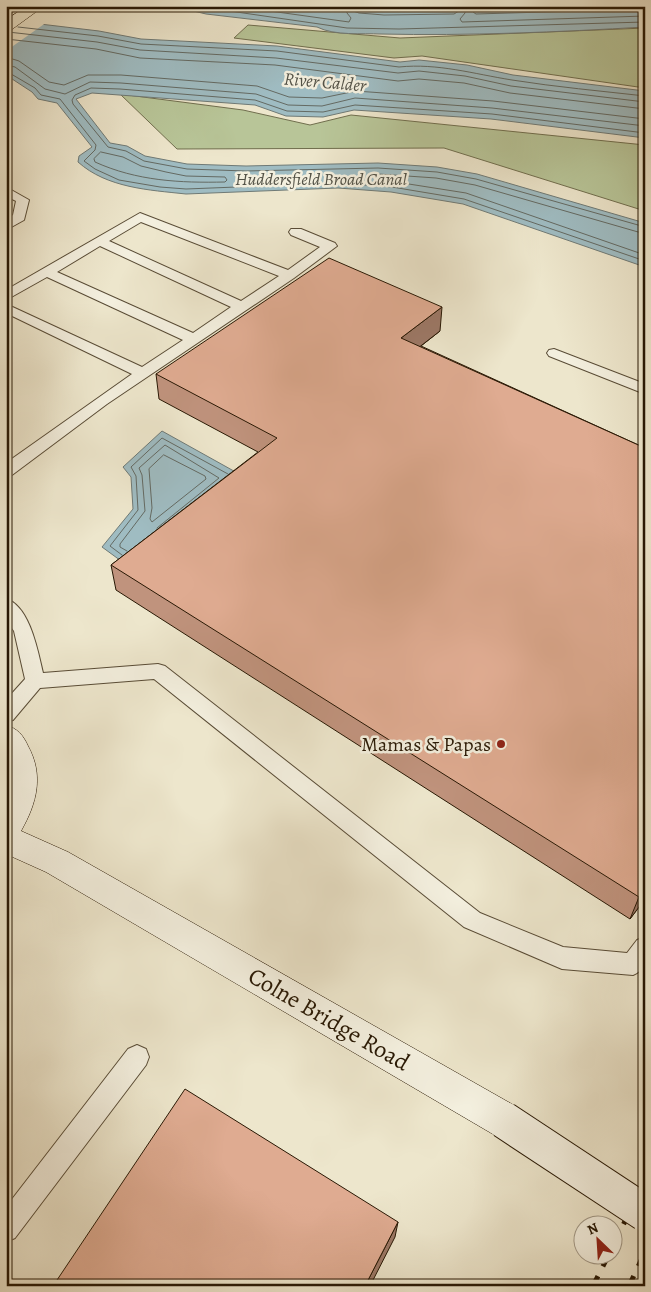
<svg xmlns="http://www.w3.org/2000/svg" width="651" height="1292" viewBox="0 0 651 1292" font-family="Alegreya,serif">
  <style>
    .green { fill: #b8c598; stroke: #706e4e }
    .water { fill: #9fbcc2; stroke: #6f7a76 }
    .pier { fill: #ede6cc }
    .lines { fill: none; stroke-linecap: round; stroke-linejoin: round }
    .shore { stroke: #646a63; stroke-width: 1 }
    .service-casing { stroke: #594c36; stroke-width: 2 }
    .secondary-casing { stroke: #281804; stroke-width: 1 }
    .primary-casing { stroke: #281804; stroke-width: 1 }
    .service { fill: #f3efde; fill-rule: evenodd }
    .secondary { fill: #f3efde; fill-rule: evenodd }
    .primary { fill: #ede6cc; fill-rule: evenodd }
    .rail { stroke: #281804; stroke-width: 5; stroke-dasharray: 11 11; stroke-linecap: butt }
    .secondary-bridge-casing { stroke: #281804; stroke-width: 38; stroke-linecap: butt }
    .secondary-bridge { stroke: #f3efde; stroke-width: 36 }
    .wall { fill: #c0937d; stroke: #281804 }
    .shaded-wall { fill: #9c7866; stroke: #281804 }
    .building { fill: #dfab91; stroke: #281804 }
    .poi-dot { fill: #8f2418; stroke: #f3efde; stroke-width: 2 }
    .labels { text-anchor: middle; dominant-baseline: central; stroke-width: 5; stroke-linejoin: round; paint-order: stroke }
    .far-water-label { font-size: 18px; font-style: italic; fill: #525146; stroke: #f3efde }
    .poi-label { font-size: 20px; fill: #281804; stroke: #f3efde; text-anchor: end }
    .near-street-label { font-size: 24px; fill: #281804; stroke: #f3efde }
  </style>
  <rect width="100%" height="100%" fill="#ede6cc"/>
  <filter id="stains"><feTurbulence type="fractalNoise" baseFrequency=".004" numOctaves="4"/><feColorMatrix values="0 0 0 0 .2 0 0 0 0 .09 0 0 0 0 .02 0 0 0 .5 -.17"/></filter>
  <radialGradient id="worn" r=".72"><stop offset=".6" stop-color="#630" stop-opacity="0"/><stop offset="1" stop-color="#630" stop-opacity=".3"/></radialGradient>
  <path class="green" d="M248 25 400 38 645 28V88L422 56 394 58 234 38Z
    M120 94 243 110 310 125 351 115 645 145V211L444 148 177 149Z"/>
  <path class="water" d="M173 6H315L383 10 645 6V27C559 32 467 36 381 34 362 33 335 36 317 27L206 14Z
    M6 20 99 31 141 39 277 46 400 62 419 60 467 65 513 75 645 91V138L491 119 354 110 323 117 286 116 255 105 92 93 76 99 110 143 127 146 145 156 187 164 246 166 378 163 437 167 477 174 645 223V267L463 204 391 192 338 188 186 194C149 190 107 188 78 162L79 156 92 147 57 103 38 99 32 92 6 75Z
    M162 431 241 475 128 566 102 547 133 509 131 477 123 467Z"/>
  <path class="pier" d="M6 18 47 22 6 51Z"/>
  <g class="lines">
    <path class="shore" d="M195 6 347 28 399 29 645 22
      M234 6 349 22 351 18 347 13 346 6
      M352 6 353 11 359 13 384 15 454 14 459 11 460 6
      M466 6 465 13 460 19 462 22 645 16
      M473 6V12L476 14 645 9
      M18 27 98 36 141 44 277 51 399 67C438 63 474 74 512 80 556 87 601 91 645 96
      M8 32 97 42 140 50 276 58 398 73 419 71 465 76 511 86 645 102
      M6 39 96 49 140 58 275 65 398 81 419 79 464 83 510 93 645 109
      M6 57 19 61 49 82 64 85 88 75H121L257 86 289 97 322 98 356 91 493 101 645 119
      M6 65 15 67 45 89 65 94 90 82 121 83 256 94 288 105 322 106 355 98 492 108 645 126
      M6 71 35 88 41 95 60 99 96 145 95 150 84 161 95 169 119 180 160 187 186 189 338 183 392 187 464 199 645 261
      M645 133 492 114 355 105 323 112 287 111 255 100 120 89 91 88 75 95 72 100 73 104 108 147 126 151 144 161 187 169 246 171 378 168 437 172 476 179 645 227
      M101 152 123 157 141 166 166 172 186 176 225 177 227 180 225 182C180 183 137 181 95 162L94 159Z
      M645 234 475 185 436 178 378 174 375 176 377 179 466 193 645 255
      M164 455 205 476 206 479 152 522 150 519 152 508 149 469Z
      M127 551 120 547V544L145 511 142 475 139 468 165 445 219 478 157 528
      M122 555 110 546 138 510 136 476 131 467 162 438 228 474"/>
    <g class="service-casing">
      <path id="service" d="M6 187 29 200 24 220 6 230V220L13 215 16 201 6 196Z
        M140 213 288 270 320 247 291 235 289 232 291 229H301L335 243 337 246 294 278 107 404 12 475 6 476V463L132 374 6 313V304L142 367 183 340 47 277 6 300V290ZM141 222 279 276 241 301 109 241ZM100 246 231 307 193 333 57 272Z
        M554 349 645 384V394L549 356 547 353 549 350Z
        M6 599C30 606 38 652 43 673L158 664 165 666 480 913 563 947 627 953 637 940 645 937C645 953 650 968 633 975L562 969 464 927 154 679 40 688 13 720 6 722V700L25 679 14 631 6 620Z
        M137 1045 146 1049 149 1057 146 1065 15 1238 6 1242V1207L128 1049Z"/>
    </g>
    <g class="secondary-casing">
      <path id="secondary" d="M6 725C18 729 23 735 28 746 44 775 37 803 21 831L68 852 517 1107 523 1120 517 1133 504 1139 491 1133 46 872 6 854Z"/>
    </g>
    <g class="primary-casing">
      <path id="primary" d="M27 6H44L11 30 6 31V20Z"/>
    </g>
    <use href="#service" class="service"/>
    <use href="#secondary" class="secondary"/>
    <use href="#primary" class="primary"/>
    <path class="rail" d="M614 1244 645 1180
      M593 1286 609 1254
      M629 1286 645 1252"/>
    <g class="secondary-bridge-casing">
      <path id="secondary-bridge" d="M504 1120 645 1213"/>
    </g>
    <use href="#secondary-bridge" class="secondary-bridge"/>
  </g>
  <path class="wall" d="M440 331 421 346 645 448V899L630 919 116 590 111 565 258 452 159 399 156 374Z"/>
  <path class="shaded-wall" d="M442 307 440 331 400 362 401 338Z
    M645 889V899L630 919 639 897Z
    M398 1222 395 1237 370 1286H365Z"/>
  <path class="building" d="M329 258 442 307 401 338 645 448V889L639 897 111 565 277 438 156 374Z
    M185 1089 398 1222 365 1286H53Z"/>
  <circle class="poi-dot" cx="501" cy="744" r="5"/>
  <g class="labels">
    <g class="far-water-label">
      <text transform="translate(325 82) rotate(5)">River Calder</text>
      <text x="321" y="179">Huddersfield Broad Canal</text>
    </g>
    <g class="poi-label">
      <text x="491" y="744">Mamas &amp; Papas</text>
    </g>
    <g class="near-street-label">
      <text transform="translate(329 1019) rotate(30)">Colne Bridge Road</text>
    </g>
  </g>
  <rect width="651" height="1292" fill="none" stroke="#ede6cc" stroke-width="25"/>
  <rect x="8" y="8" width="636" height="1277" fill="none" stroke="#281804" stroke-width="2.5"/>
  <rect x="12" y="12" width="626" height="1267" fill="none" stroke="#281804"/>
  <g transform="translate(598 1240) rotate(335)"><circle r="24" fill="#f3efde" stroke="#a29987"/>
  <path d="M0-4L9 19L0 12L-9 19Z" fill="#8f2418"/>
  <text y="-8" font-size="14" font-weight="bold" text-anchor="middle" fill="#281804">N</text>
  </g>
  <rect width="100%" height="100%" filter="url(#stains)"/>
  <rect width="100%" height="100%" fill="url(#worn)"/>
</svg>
